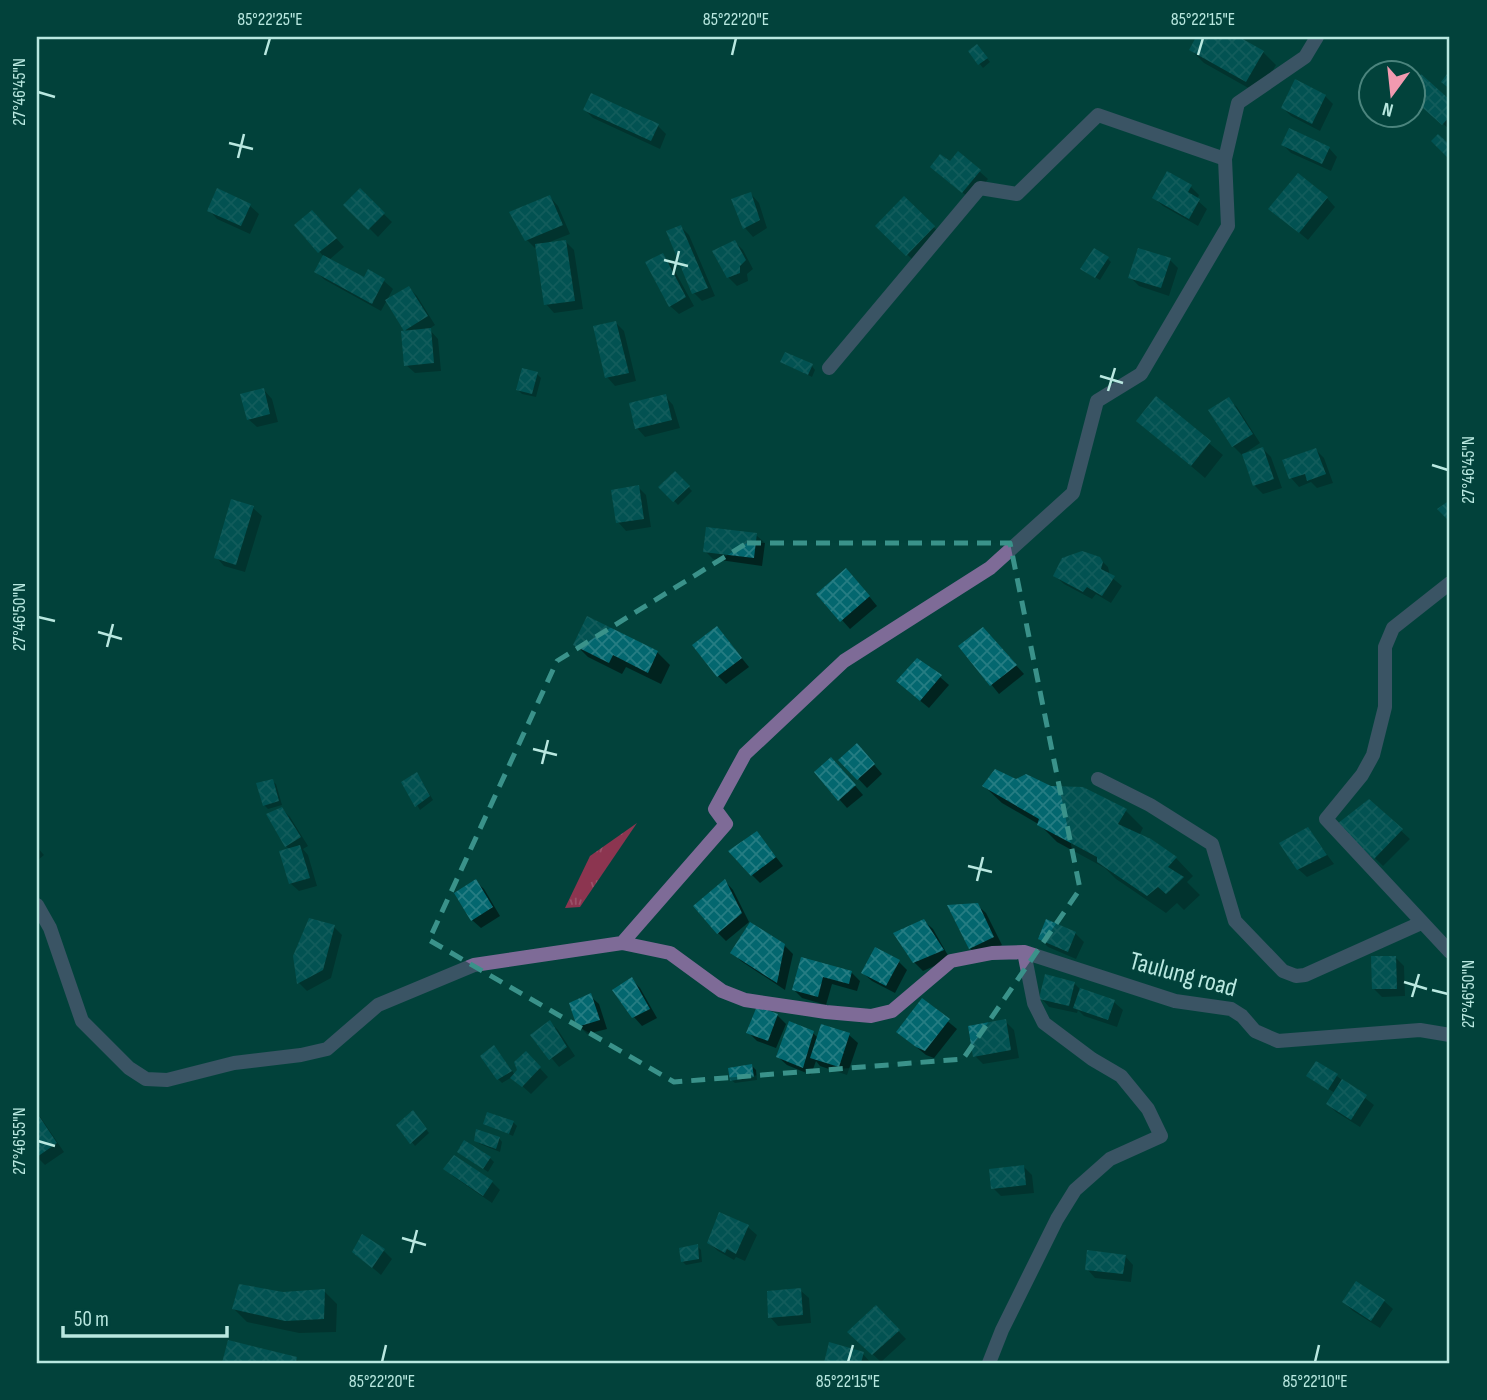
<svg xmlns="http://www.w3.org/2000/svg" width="1487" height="1400" viewBox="0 0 1487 1400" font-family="'Sofia Sans Condensed',sans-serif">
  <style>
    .park { fill: url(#park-tufts) }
    .shadow { fill: #0007 }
    .building { fill: url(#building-cross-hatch) }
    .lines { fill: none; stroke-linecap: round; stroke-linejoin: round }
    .minor { stroke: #7e6b97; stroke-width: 14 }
    .marked { fill: none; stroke: #3a928a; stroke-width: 5; stroke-dasharray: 14 9; stroke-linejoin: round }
    .ticks { fill: none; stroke: #b9e8e0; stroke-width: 2.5 }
    .labels { text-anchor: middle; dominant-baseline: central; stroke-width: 5; stroke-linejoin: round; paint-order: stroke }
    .street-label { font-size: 26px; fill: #b9e8e0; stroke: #02423b }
    .neatline { fill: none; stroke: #b9e8e0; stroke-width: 2.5 }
    .ticks-label { font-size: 18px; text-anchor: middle; fill: #b9e8e0 }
  </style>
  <defs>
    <pattern id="park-tufts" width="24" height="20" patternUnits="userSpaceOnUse" patternTransform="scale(1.75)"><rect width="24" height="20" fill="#8c3550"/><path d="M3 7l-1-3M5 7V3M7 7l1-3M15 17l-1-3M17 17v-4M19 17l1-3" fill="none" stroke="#9a5269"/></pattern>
    <pattern id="building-cross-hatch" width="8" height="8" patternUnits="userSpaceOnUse" patternTransform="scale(1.75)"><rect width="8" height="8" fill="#03676f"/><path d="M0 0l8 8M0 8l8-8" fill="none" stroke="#267d83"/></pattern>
  </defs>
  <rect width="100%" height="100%" fill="#02423b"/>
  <path class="park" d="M637 823 580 907 565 908 590 856Z"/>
  <path class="shadow" d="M1198 37H1236L1263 52 1276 65 1259 94 1204 63 1191 50Z
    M981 50 990 62 983 68 970 52Z
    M1421 77 1450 102V130L1414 98V85Z
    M1325 96 1333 104 1320 131 1291 116 1283 108Z
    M585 110 658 126 666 134 660 149 593 118Z
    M1283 145 1329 148 1337 157 1331 171 1291 153Z
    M950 164 979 171 988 179 972 200 940 175Z
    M1191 187 1199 195 1197 200 1207 209 1198 226 1163 206 1154 198Z
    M218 191 250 206 259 214 250 234 217 219 209 210Z
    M360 191 392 222 378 237 346 205Z
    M751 194 759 203 767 228 753 237 745 228 733 200Z
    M550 197 558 206 570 234 547 243 566 242 574 250 583 309 554 313 546 304 538 247 535 248 526 239Z
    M1327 198 1335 207 1308 240 1271 209Z
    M904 199 942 235 916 263 878 226Z
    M320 220 344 247 329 260 365 279 369 272 384 281 393 289 381 311 325 280 316 272 324 257 297 225Z
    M681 227 689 235 715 296 702 301 694 293Z
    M735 242 743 250 753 269 747 274 748 281 737 286 728 277Z
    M663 255 671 264 694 306 679 314 670 306Z
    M1108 259 1111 262 1100 280 1086 272Z
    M1170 260 1178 268 1169 296 1139 286 1130 277Z
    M409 288 417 296 435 325 429 329 438 339 441 371 415 373 406 365V330L388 301Z
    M616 323 624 331 636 381 615 386 607 377Z
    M782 362 812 366 815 370 812 377Z
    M537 374 541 378 536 397 522 394 518 390Z
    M264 390 272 399 278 422 257 427 248 419Z
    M665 396 673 405 680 428 645 437 637 428Z
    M1157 399 1223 455 1205 478 1138 421Z
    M1228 399 1237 407 1260 443 1242 455 1233 446 1210 410Z
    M1263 449 1271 457 1282 488 1263 494 1254 485Z
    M1316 450 1324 458 1333 483 1317 488 1311 482 1299 487 1291 478Z
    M675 473 692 491 678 505 661 487Z
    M638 487 646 495 651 527 626 531 618 522Z
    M253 508 262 516 245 572 224 566 216 557Z
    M756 535 765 543 762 566 713 559 705 551Z
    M1099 558 1108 567 1110 576 1122 586 1111 603 1096 594 1092 599 1064 584 1055 576Z
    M855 579 877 606 850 629 819 594Z
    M717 628 749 667 726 684 718 676Z
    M991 638 1024 674 999 694 961 647Z
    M575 644 657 652 670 665 661 684 626 667 622 674 588 657Z
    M940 677 949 685 929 708 906 689Z
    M865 754 882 774 867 788 841 760Z
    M840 768 863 795 847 808 839 799Z
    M420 778 433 800 420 810 403 782Z
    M272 781 276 784 282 805 268 809 264 805Z
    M1016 781 1051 788H1082L1126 811 1143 828 1139 836 1176 858 1193 876 1187 882 1200 895 1184 910 1177 903 1166 913 1116 879 1105 868 1057 842 1040 825 1002 803 984 786Z
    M1369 801 1410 839 1383 866 1340 824Z
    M282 809 290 817 308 846 303 849 308 855 317 886 299 891 290 883V850L286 846Z
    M1308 829 1334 864 1307 877 1298 869Z
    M757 833 783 866 760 883 752 875Z
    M37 847 44 855 37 861Z
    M475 881 484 889 500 916 481 928 472 920Z
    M725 881 733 890 749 922 726 941 718 933Z
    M977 905 986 913 1002 945 978 957 970 948Z
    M924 921 933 929 950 959 923 971 914 962Z
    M334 927 342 935 331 978 307 991 299 983Z
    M1075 933 1084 942 1076 959 1048 947 1040 939Z
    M784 945 793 954 785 990 741 961 733 953Z
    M1395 957 1404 966 1405 996 1382 997 1374 989Z
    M802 959 851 972 860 981 857 991 832 984 826 1005 802 998 794 990Z
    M899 962 907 970 895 993 872 981 863 973Z
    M632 980 640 988 657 1018 642 1026 634 1017Z
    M1074 983 1081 990 1114 1002 1123 1010 1117 1027 1084 1016 1078 1010 1077 1013 1049 1007 1041 998Z
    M590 996 599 1004 607 1029 587 1034 579 1026Z
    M923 1001 957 1029 934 1058 926 1055 898 1032Z
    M777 1015 786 1024 776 1048 757 1041 748 1032Z
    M1005 1021 1014 1030 1019 1058 983 1064 975 1056Z
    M550 1022 558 1030 575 1056 559 1067 532 1035Z
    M813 1033 818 1038 849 1035 858 1043 847 1075 820 1066 816 1061 811 1075 787 1065 778 1057Z
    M498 1051 515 1075 526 1053 548 1077 531 1094 512 1077 502 1083 498 1079Z
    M752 1066 756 1070 757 1080 735 1083 731 1080Z
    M1337 1076 1374 1105 1360 1127 1336 1112 1328 1104 1335 1093 1312 1079Z
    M37 1112 64 1152 45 1165 37 1157Z
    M416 1116 429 1133 415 1146 398 1125Z
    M513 1122 517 1126 513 1136 485 1123Z
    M499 1138 502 1142 500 1152 480 1144 476 1141Z
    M459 1152 490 1158 494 1162 488 1172Z
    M1023 1166 1032 1175 1034 1193 1001 1196 993 1188Z
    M445 1169 492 1182 500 1190 492 1203 454 1177Z
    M748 1227 757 1235 745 1261 736 1257 734 1260 718 1251 709 1243Z
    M362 1237 384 1251 392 1259 381 1275 354 1252Z
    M697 1246 701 1250 702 1262 686 1265 683 1262Z
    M1125 1256 1133 1265 1131 1282 1095 1278 1087 1269Z
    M800 1290 809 1298 811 1323 778 1326 770 1317Z
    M324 1291 337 1304 336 1332 299 1333 247 1322 234 1309 283 1294Z
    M1384 1301 1393 1309 1380 1328 1353 1311 1344 1302Z
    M876 1308 906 1339 881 1362 849 1332Z
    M229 1342 296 1359 300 1363H224Z
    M830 1345 863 1354 871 1363H826Z"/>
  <path class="building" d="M1196 37H1239L1264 51 1246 82 1189 50Z
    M977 44 988 58 978 65 968 51Z
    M1450 70V89L1441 82Z
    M1421 74 1450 100V116L1442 125 1414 100V83Z
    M1295 79 1326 95 1312 124 1281 108Z
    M591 93 659 124 651 141 583 110Z
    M1289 128 1330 147 1322 164 1281 145Z
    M1438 134 1450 145V154L1447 157 1431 141Z
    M958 151 981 170 962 193 930 167 940 154 950 161Z
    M1167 171 1192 185 1188 192 1200 199 1189 219 1152 198Z
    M1298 173 1328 197 1299 233 1268 209Z
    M217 188 251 204 241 226 207 211Z
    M360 188 385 213 368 230 343 205Z
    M751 192 760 220 743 229 731 199Z
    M550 195 563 225 525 241 509 212Z
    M904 196 935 226 906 256 875 226Z
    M312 210 337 238 318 253 294 225Z
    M681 225 708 288 692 294 666 231Z
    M566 240 575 301 544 305 535 244Z
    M735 240 746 260 740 266V273L727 278 712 251Z
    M1094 248 1109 257 1095 278 1080 269Z
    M1138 248 1171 258 1161 288 1128 278Z
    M663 253 686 297 669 307 645 262Z
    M323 255 364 277 368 269 385 279 372 304 314 272Z
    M409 286 428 316 404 331 385 300Z
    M616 321 629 373 605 378 593 326Z
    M431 328 434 363 404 366 401 331Z
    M785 352 813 364 808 375 780 362Z
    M522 368 538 372 532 394 516 390Z
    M264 388 270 414 247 420 240 394Z
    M666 394 672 420 635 429 629 403Z
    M1156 396 1211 441 1191 466 1136 421Z
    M1229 397 1253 434 1232 447 1208 410Z
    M1263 447 1274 479 1253 486 1242 454Z
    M1316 448 1326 474 1307 481 1305 474 1289 479 1282 460Z
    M675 471 690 486 673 502 658 487Z
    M639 485 644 519 616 523 611 490Z
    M231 499 254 506 236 565 214 558Z
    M1450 500V522L1437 509Z
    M706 527 757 533 754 558 703 552Z
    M1082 551 1100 557 1103 562 1101 569 1115 576 1102 596 1087 587 1083 592 1053 576 1062 558Z
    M846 568 870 596 840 622 816 594Z
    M587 616 658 651 648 673 613 655 609 663 573 645Z
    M717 626 742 658 717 677 692 645Z
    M983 627 1017 665 990 686 958 646Z
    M917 658 942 675 920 701 896 681Z
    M857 743 875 764 857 780 838 760Z
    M831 757 856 785 838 801 814 772Z
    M995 769 1016 779 1026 774 1051 786 1083 787 1127 809 1118 824 1151 839 1177 857 1168 867 1184 877 1166 894 1158 887 1147 896 1097 862V857L1037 825 1039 819 982 786Z
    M417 772 430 796 415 807 401 782Z
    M273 779 279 801 263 806 256 783Z
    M1369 799 1403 829 1374 859 1337 824Z
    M282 807 301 837 285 847 266 814Z
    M1308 827 1327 855 1297 870 1279 843Z
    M757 831 776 857 751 876 728 851Z
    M300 845 310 878 289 884 279 851Z
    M476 879 493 907 471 921 454 893Z
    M725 879 742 913 717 934 693 906Z
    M978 903 994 937 969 949 947 905Z
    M309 918 335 925 323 970 297 984 293 956Z
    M924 919 944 950 913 963 893 933Z
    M1046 919 1076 932 1068 952 1038 939Z
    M750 922 785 944 777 983 730 953Z
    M875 947 900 960 886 986 861 973Z
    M1371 956H1396L1397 989H1372Z
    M801 957 852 971 849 984 823 977 818 997 792 990Z
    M1045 974 1075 982 1069 1006 1039 999Z
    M632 977 650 1009 632 1018 612 990Z
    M1080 988 1115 1000 1108 1020 1073 1008Z
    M591 993 600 1020 577 1027 569 1003Z
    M922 998 950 1019 925 1051 916 1047 896 1032Z
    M757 1006 778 1014 768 1041 746 1033Z
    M1006 1019 1011 1050 973 1057 968 1026Z
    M550 1020 567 1047 549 1060 530 1035Z
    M789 1021 814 1031 803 1068 776 1057Z
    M821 1024 850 1033 839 1067 810 1058Z
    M494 1045 512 1071 497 1080 480 1056Z
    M526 1051 541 1067 522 1087 510 1078 517 1070 514 1062Z
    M1316 1061 1338 1074 1328 1090 1306 1076Z
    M752 1064 754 1077 730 1081 728 1068Z
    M1342 1079 1367 1095 1351 1120 1326 1104Z
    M413 1110 427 1129 410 1144 396 1125Z
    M487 1112 514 1121 509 1134 483 1124Z
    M37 1113 57 1143 37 1157Z
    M476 1129 500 1137 496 1149 474 1141Z
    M464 1140 491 1157 483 1169 457 1152Z
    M454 1155 493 1181 483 1196 443 1169Z
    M1024 1165 1026 1185 991 1189 989 1169Z
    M719 1212 749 1225 736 1254 727 1249 725 1253 707 1243Z
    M362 1234 385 1249 372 1268 352 1252Z
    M698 1244 699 1259 681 1262 679 1248Z
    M1087 1250 1126 1255 1123 1274 1085 1270Z
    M1356 1281 1385 1300 1371 1321 1342 1302Z
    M239 1284 283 1292 325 1289 324 1319 285 1321 232 1309Z
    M801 1288 803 1315 768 1318 767 1291Z
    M876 1305 900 1330 872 1355 847 1332Z
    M228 1340 297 1357 296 1363H222Z
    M829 1342 864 1352 861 1363H824Z"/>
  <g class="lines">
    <path class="minor" d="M829 368 980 188 1017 194 1098 115 1225 159 1238 103 1305 57 1317 37
      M1450 583 1393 628 1385 647V707L1373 755 1362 775 1326 819 1450 952
      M1098 779 1150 805 1212 844 1235 921 1283 971 1296 976 1305 975 1421 923
      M37 905 50 928 82 1021 129 1068 146 1079 167 1080 234 1063 301 1055 327 1049 378 1005 474 965 622 943 670 953 722 991 745 1000 826 1012 871 1016 892 1011 951 961 992 953 1024 952 1175 1001 1231 1009 1242 1016 1255 1031 1278 1041 1420 1030 1450 1035
      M622 943 726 824 715 809 745 754 844 661 990 568 1073 493 1097 401 1141 374 1228 226 1225 159
      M989 1363 1002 1330 1057 1219 1075 1190 1110 1159 1161 1136 1148 1109 1121 1076 1092 1059 1044 1023 1034 1003 1024 952"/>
  </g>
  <path d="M0 0H1487V1400H0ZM747 543H1010L1080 889 963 1059 674 1082 429 940 557 661Z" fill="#02423b" fill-opacity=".55" fill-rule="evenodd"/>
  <path class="marked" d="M747 543H1010L1080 889 963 1059 674 1082 429 940 557 661Z"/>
  <path class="ticks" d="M265 55 270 38M732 55 736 38M1198 55 1203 38M38 92 55 97M229 143 253 149M238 158 244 134M664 260 688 266M673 275 679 251M1100 376 1123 383M1108 391 1115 368M1432 465 1448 470M38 617 55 621M98 632 122 639M107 647 113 624M533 749 557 755M542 764 548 740M968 866 992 872M977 881 983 857M1404 982 1427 989M1432 990 1448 994M1412 997 1419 974M38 1141 55 1146M402 1238 426 1245M411 1253 417 1230M382 1362 386 1345M848 1362 853 1345M1315 1362 1319 1345"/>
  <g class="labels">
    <g class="street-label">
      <text transform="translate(1183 975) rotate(15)">Taulung road</text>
    </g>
  </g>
  <rect width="1487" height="1400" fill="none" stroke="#02423b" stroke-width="77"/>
  <g transform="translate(1392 94) rotate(195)"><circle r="33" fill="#02423b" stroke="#4b847d" stroke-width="2"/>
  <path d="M0-5L12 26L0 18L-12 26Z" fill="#f29ab0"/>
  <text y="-10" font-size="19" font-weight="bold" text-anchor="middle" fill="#b9e8e0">N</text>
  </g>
  <path d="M63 1326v10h164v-10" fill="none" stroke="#b9e8e0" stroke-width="3.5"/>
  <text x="74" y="1326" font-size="21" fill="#b9e8e0" stroke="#02423b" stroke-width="5" paint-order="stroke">50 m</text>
  <rect x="38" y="38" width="1410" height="1324" class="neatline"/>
  <g class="ticks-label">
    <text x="270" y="25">85°22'25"E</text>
    <text x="736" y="25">85°22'20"E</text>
    <text x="1203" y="25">85°22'15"E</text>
    <text transform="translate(19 92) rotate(-90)" y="6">27°46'45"N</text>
    <text transform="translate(1468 470) rotate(-90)" y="6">27°46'45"N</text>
    <text transform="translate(19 617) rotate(-90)" y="6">27°46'50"N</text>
    <text transform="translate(1468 994) rotate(-90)" y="6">27°46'50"N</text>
    <text transform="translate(19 1141) rotate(-90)" y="6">27°46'55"N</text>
    <text x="382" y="1387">85°22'20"E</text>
    <text x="848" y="1387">85°22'15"E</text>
    <text x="1315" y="1387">85°22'10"E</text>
  </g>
</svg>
